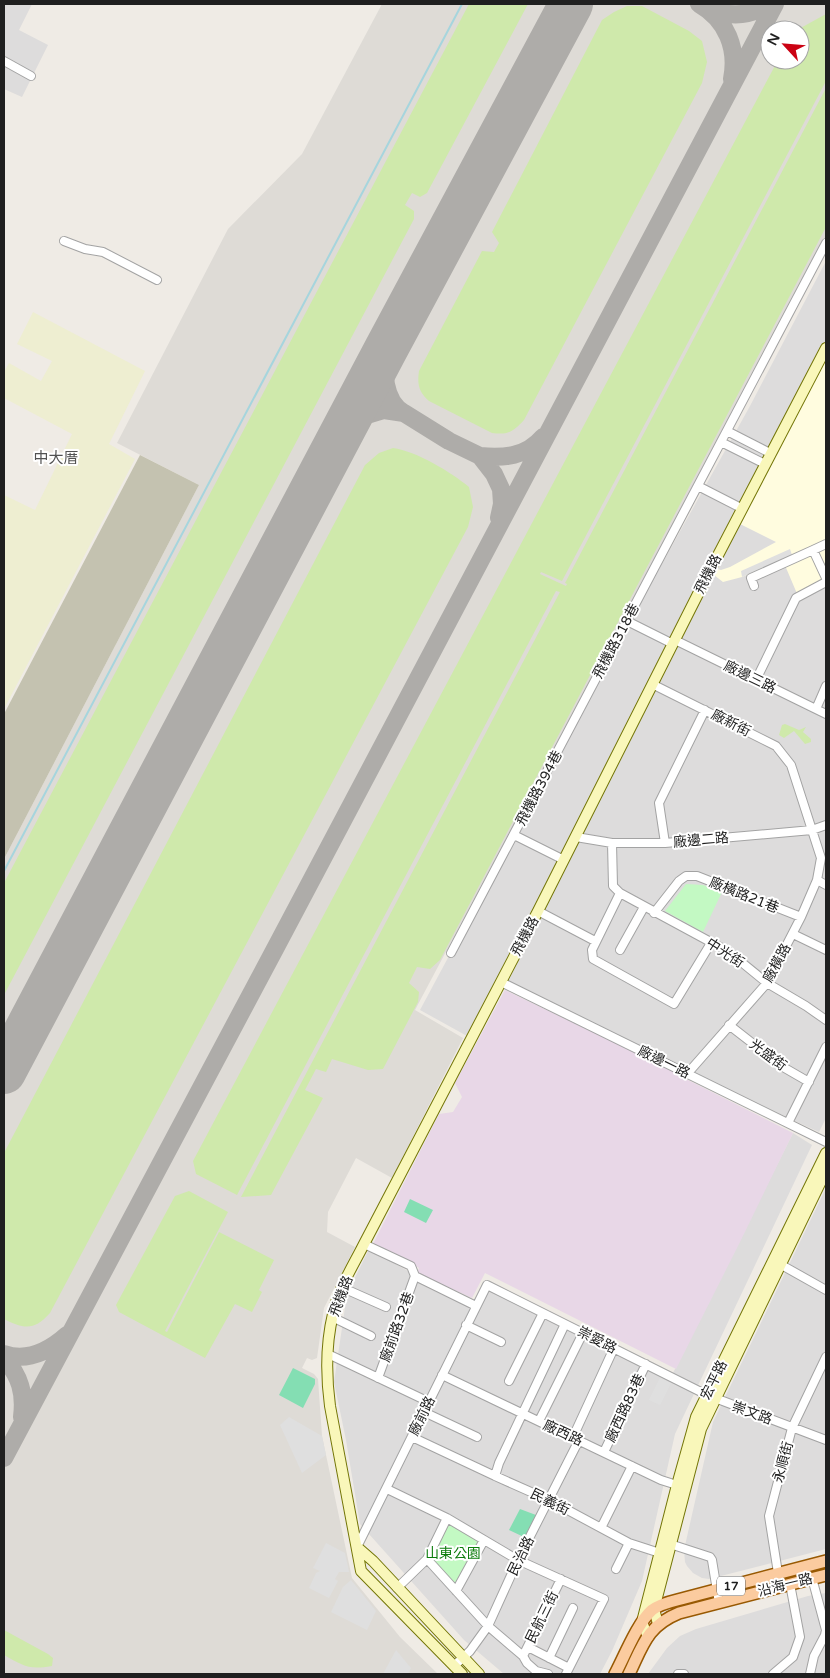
<svg xmlns="http://www.w3.org/2000/svg" width="830" height="1678" viewBox="0 0 830 1678" font-family="'Varela Round','Noto Sans TC',sans-serif">
  <style>
    .residential { fill: #dddcdc }
    .industrial { fill: #e8d7e7 }
    .education { fill: #fffcdf }
    .airport { fill: #dedbd6; fill-rule: evenodd }
    .construction { fill: #c4c2b0 }
    .farmland { fill: #eeeed1 }
    .grass { fill: #cfe9ab }
    .park { fill: #c3f9c3 }
    .pitch { fill: #84deb3 }
    .parking { fill: #dfdfdf }
    .lines { fill: none; stroke-linecap: round; stroke-linejoin: round }
    .stream { stroke: #a6d5dd; stroke-width: 2 }
    .taxiway { stroke: #aeaca9; stroke-width: 18 }
    .runway { stroke: #aeaca9; stroke-width: 44 }
    .street-casing { stroke: #a3a3a3; stroke-width: 10 }
    .secondary-casing { stroke: #737506; stroke-width: 12 }
    .primary-casing { stroke: #985902; stroke-width: 14 }
    .street { stroke: #fff; stroke-width: 8 }
    .secondary { stroke: #f9f7ba; stroke-width: 10 }
    .primary { stroke: #fbcb9f; stroke-width: 11 }
    .labels { text-anchor: middle; dominant-baseline: central; stroke-width: 4; stroke-linejoin: round; paint-order: stroke }
    .shield { fill: #fff; stroke: #626262; stroke-width: 1 }
    .shield-label { font-size: 12px; font-weight: bold; fill: #1f1f1f }
    .street-label { font-size: 14px; fill: #1f1f1f; stroke: #fff }
    .park-label { font-size: 14px; fill: #0d7d0d; stroke: #fff }
    .neighbourhood-label { font-size: 15px; fill: #525252; stroke: #fff }
  </style>
  <rect width="100%" height="100%" fill="#efebe5"/>
  <path class="residential" d="M4 4H32L19 30 48 45 22 97 4 89Z
    M826 261V1118L819 1132 497 984 467 1036 420 1010 591 691 750 406Z
    M793 1133 812 1145 675 1434 642 1581 612 1651 600 1674H504L464 1640 360 1524 346 1440 334 1382 347 1294 369 1249 477 1310 489 1289 669 1381Z
    M826 1188V1549L709 1579 702 1578 693 1573 687 1566 685 1562 684 1550 713 1422Z
    M826 1593V1674H648L667 1648 680 1636 696 1629 808 1596Z"/>
  <path class="industrial" d="M505 990 685 1076 684 1078 793 1133 740 1242 676 1369 485 1273 472 1298 417 1273 419 1268 373 1244 439 1114 453 1112 462 1097 455 1083Z"/>
  <path class="education" d="M826 359V541L742 577 723 582 714 575 717 569 721 570 730 567 776 542 740 524Z
    M826 545V582L798 596 784 563Z"/>
  <path class="airport" d="M382 4H826V236L415 1010 463 1038 392 1178 356 1158 328 1212 327 1232 355 1247 324 1308 317 1358 312 1360 307 1358 302 1368 314 1374 318 1379 322 1436 352 1578 400 1637 438 1674H4V859L199 485 117 443 228 229 302 154ZM770 30H800V60H770Z"/>
  <path class="construction" d="M140 455 199 485 4 859V714Z"/>
  <path class="farmland" d="M33 312 145 371 109 444 135 459 4 709V495L35 510 72 434 4 398V372L9 363 41 381 52 361 17 344Z"/>
  <path class="grass" d="M469 4H528L427 193 420 197 412 193 405 205 414 211V219L4 995V883Z
    M627 6H642L689 31 702 41 707 62 702 83 524 420C513 432 508 435 492 433L429 401C419 392 417 385 419 371L482 251 494 252 499 243 492 232 602 20 614 12Z
    M826 14V81L562 581 541 572 540 574 566 586 567 584 565 583 826 88V227L440 960 430 969 417 967 409 983 419 992 418 1002 383 1069 368 1070 332 1059 326 1072 316 1069 305 1090 323 1098 271 1195 241 1197 560 592 556 591 237 1195 196 1174 193 1161 778 60H800V30H797Z
    M393 448C416 451 451 472 469 487L473 507 468 527 50 1313C34 1331 24 1329 4 1319V1153L365 465 379 453Z
    M785 724 799 730 806 727 803 732 811 739V742L805 744 794 731 784 738 779 735 782 725Z
    M189 1191 228 1212 165 1331 167 1332 219 1232 274 1260 259 1290 262 1292 252 1312 235 1304 205 1358 119 1312 116 1305 175 1196Z
    M4 1630 48 1654 53 1658 52 1666C28 1670 24 1666 4 1655Z"/>
  <path class="park" d="M686 884 703 885 722 892 703 932 665 911Z
    M448 1523 480 1538 456 1587 430 1559Z"/>
  <path class="pitch" d="M410 1199 433 1210 426 1223 404 1212Z
    M293 1368 315 1379V1384L303 1408 279 1395Z
    M520 1509 536 1515 526 1538 509 1530Z"/>
  <path class="parking" d="M790 549 792 555 742 577 741 571Z
    M660 1378 671 1383 660 1405 649 1400Z
    M289 1417 322 1436 326 1455 302 1473 280 1425Z
    M326 1543 345 1553 349 1572H339L335 1579 338 1581 329 1598 309 1588 316 1573 320 1571 313 1568Z
    M351 1580 376 1611 367 1630 331 1612 343 1587Z
    M396 1650 411 1668 408 1674H383Z"/>
  <g class="lines">
    <path class="stream" d="M4 871 462 4"/>
    <path class="taxiway" d="M699 4C727 20 738 49 732 79
      M707 8C728 17 749 17 768 4
      M386 349C383 370 383 401 404 413
      M346 424 364 416 384 410 404 413 449 441 480 456 494 474 501 489 502 504 499 518
      M480 456C504 458 526 457 543 437
      M4 1354C27 1362 49 1351 67 1335
      M4 1358C20 1376 25 1393 22 1417
      M4 1458 276 947 775 4"/>
    <path class="runway" d="M4 1072 386 349 571 4"/>
    <g class="street-casing">
      <path id="street" d="M4 61 31 76
        M64 241 85 249 103 252 157 280
        M727 431 770 453
        M721 442 765 464
        M698 486 741 508
        M813 550 826 544
        M754 586 751 578 813 550 826 578
        M627 621 673 644
        M675 640 826 714
        M756 680 796 598 826 582
        M652 684 776 746 791 765 821 858 817 880 801 917 767 983 687 1074
        M816 709 826 686
        M514 835 564 860
        M576 837 612 843H665L812 830 826 825
        M612 843 613 886 620 893 592 950 593 959 674 1004 711 943
        M665 843 659 803 705 710
        M817 880 826 885
        M620 893 729 952 767 983 806 1006 826 1020
        M538 911 595 941
        M654 913 679 881 686 876H697L801 917
        M793 934 826 950
        M620 950 644 907
        M451 953 826 243
        M501 982 826 1142
        M729 1025 783 1067 809 1082
        M788 1123 826 1047
        M364 1244 411 1266 415 1276 476 1306
        M778 1263 826 1290
        M343 1288 386 1307
        M332 1317 371 1336
        M565 1324 499 1463 495 1476 549 1500 629 1543 663 1554
        M466 1325 501 1342
        M328 1354 429 1402
        M442 1375 661 1480 680 1486
        M378 1378 415 1276
        M509 1381 543 1313
        M424 1412 477 1437
        M539 1421 583 1333
        M412 1437 495 1476
        M573 1437 614 1348
        M604 1452 646 1364
        M387 1489 447 1518 518 1560 604 1599 566 1674
        M601 1528 632 1466
        M670 1544 710 1557 712 1560 719 1603
        M357 1547 487 1285 707 1395 826 1440
        M427 1559 488 1626 523 1656 527 1663 536 1671 548 1674
        M616 1569 629 1543
        M778 1573 769 1516 792 1428 826 1357
        M397 1588 427 1559 447 1518
        M456 1591 484 1540
        M528 1647 569 1668
        M523 1656 561 1579
        M549 1658 573 1608
        M454 1666 470 1651 488 1626 518 1560 579 1440
        M678 1674H684
        M773 1674 793 1657 800 1637 790 1584
        M810 1674 814 1656 825 1635 826 1630 812 1578"/>
    </g>
    <g class="secondary-casing">
      <path id="secondary" d="M357 1547 373 1561 479 1674
        M658 1624 654 1609 701 1429 826 1171
        M648 1637 642 1622 677 1485 696 1417 826 1153
        M462 1674 361 1571 330 1406C326 1376 326 1343 333 1314 338 1289 353 1266 364 1244L538 911 703 584 826 348"/>
    </g>
    <g class="primary-casing">
      <path id="primary" d="M615 1674C624 1657 638 1622 652 1610 661 1603 674 1601 685 1598L826 1561
        M629 1674C643 1645 647 1626 679 1613L826 1575"/>
    </g>
    <use href="#street" class="street"/>
    <use href="#secondary" class="secondary"/>
    <use href="#primary" class="primary"/>
  </g>
  <g class="labels">
    <rect class="shield" x="717" y="1576.5" width="28" height="19" rx="4"/>
    <g class="shield-label">
      <text x="731" y="1586">17</text>
    </g>
    <g class="street-label">
      <text transform="translate(708 574) rotate(-63)">飛機路</text>
      <text transform="translate(616 641) rotate(-62)">飛機路318巷</text>
      <text transform="translate(750 677) rotate(26)">廠邊三路</text>
      <text transform="translate(731 723) rotate(27)">廠新街</text>
      <text transform="translate(539 788) rotate(-62)">飛機路394巷</text>
      <text transform="translate(701 840) rotate(-5)">廠邊二路</text>
      <text transform="translate(744 895) rotate(22)">廠橫路21巷</text>
      <text transform="translate(525 936) rotate(-62)">飛機路</text>
      <text transform="translate(725 953) rotate(33)">中光街</text>
      <text transform="translate(777 963) rotate(-61)">廠橫路</text>
      <text transform="translate(768 1055) rotate(37)">光盛街</text>
      <text transform="translate(664 1062) rotate(26)">廠邊一路</text>
      <text transform="translate(341 1296) rotate(-69)">飛機路</text>
      <text transform="translate(397 1327) rotate(-70)">廠前路32巷</text>
      <text transform="translate(597 1340) rotate(27)">崇愛路</text>
      <text transform="translate(714 1380) rotate(-64)">宏平路</text>
      <text transform="translate(625 1408) rotate(-65)">廠西路83巷</text>
      <text transform="translate(752 1413) rotate(20)">崇文路</text>
      <text transform="translate(422 1416) rotate(-64)">廠前路</text>
      <text transform="translate(563 1433) rotate(25)">廠西路</text>
      <text transform="translate(783 1462) rotate(-75)">永順街</text>
      <text transform="translate(550 1502) rotate(26)">民義街</text>
      <text transform="translate(521 1556) rotate(-64)">民治路</text>
      <text transform="translate(785 1585) rotate(-14)">沿海一路</text>
      <text transform="translate(542 1617) rotate(-64)">民航三街</text>
    </g>
    <g class="park-label">
      <text x="453" y="1553">山東公園</text>
    </g>
    <g class="neighbourhood-label">
      <text x="56" y="458">中大厝</text>
    </g>
  </g>
  <rect width="830" height="1678" fill="none" stroke="#1f1f1f" stroke-width="10"/>
  <g transform="translate(785 45) rotate(296)"><circle r="24" fill="#ffffff" stroke="#a5a5a5"/>
  <path d="M0-4L9 19L0 12L-9 19Z" fill="#cb0213"/>
  <text y="-8" font-size="14" font-weight="bold" text-anchor="middle" fill="#1f1f1f">N</text>
  </g>
</svg>
